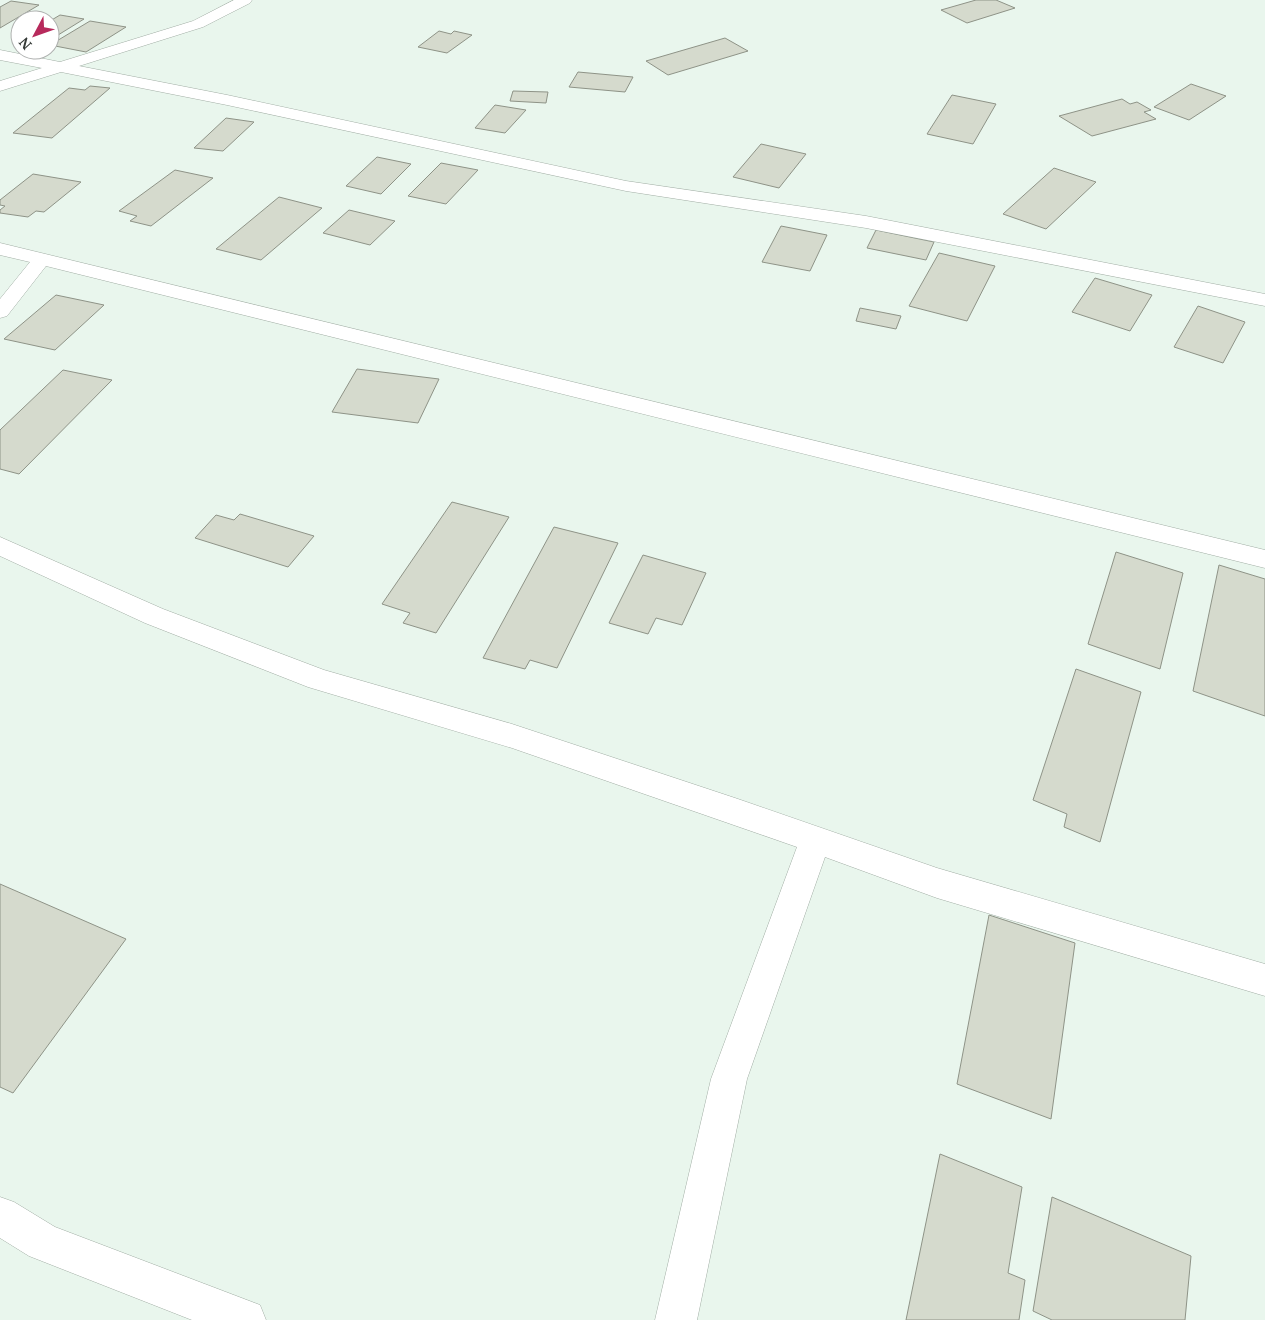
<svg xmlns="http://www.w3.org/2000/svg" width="1265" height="1320" viewBox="0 0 1265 1320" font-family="'PT Serif',serif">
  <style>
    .building { fill: #d5dacd; stroke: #8e9387 }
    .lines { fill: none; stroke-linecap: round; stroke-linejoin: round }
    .street-casing { stroke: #a2aea5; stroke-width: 1 }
    .street { fill: #fff; fill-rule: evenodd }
  </style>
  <rect width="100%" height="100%" fill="#e9f6ed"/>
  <path class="building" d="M976 0H996L1015 8 967 23 941 10Z
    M11 1 39 5 0 28V7Z
    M60 15 84 19 50 40V21Z
    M90 21 126 27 86 52 50 45Z
    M439 31 451 34 454 31 472 35 447 53 418 47Z
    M725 38 748 51 668 75 646 61Z
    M578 72 633 77 625 92 569 87Z
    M1191 84 1226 96 1189 120 1154 107Z
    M90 86 110 88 52 138 13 133 69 88 85 90Z
    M513 91 548 92 546 103 510 101Z
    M952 95 996 104 973 144 927 134Z
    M1122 99 1130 104 1137 102 1151 110 1144 112 1156 119 1092 136 1059 116Z
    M495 105 526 110 505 133 475 128Z
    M226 118 254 122 223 151 194 148Z
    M761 144 806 154 779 188 733 177Z
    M377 157 411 164 381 194 346 186Z
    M441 163 478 170 446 204 408 196Z
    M1054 168 1096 182 1046 229 1003 214Z
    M175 170 213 178 151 226 130 221 137 216 119 211Z
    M33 174 81 182 44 212 36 211 28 217 0 213V210L5 206 0 205V200Z
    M279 197 322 208 261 260 216 249Z
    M349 210 395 221 370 245 323 233Z
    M781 226 827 235 810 271 762 262Z
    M876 230 934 242 926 260 867 248Z
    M939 253 995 266 967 321 909 306Z
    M1095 278 1152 295 1130 331 1072 312Z
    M56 295 104 305 55 350 4 339Z
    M1198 306 1245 322 1223 363 1174 347Z
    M860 308 901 316 896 329 856 321Z
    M357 369 439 379 418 423 332 412Z
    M63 370 112 380 19 474 0 469V430Z
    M452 502 509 517 436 633 403 623 410 613 382 604Z
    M240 514 314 536 288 567 195 538 216 515 234 520Z
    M554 527 618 543 557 668 530 660 525 669 483 658Z
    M1116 552 1183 573 1160 669 1088 644Z
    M643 555 706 573 682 625 656 618 648 634 609 623Z
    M1219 565 1265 579V716L1193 691Z
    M1076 669 1141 692 1100 842 1064 827 1067 814 1033 800Z
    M0 884 126 939 13 1093 0 1087Z
    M989 915 1075 943 1051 1119 957 1084Z
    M940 1154 1022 1187 1008 1273 1025 1280 1019 1320H906Z
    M1052 1197 1191 1256 1185 1320H1052L1033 1311Z"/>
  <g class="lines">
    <g class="street-casing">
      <path id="street" d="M234 0H252L250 3 203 27 79 66 227 95 626 181 866 216 1265 294V306L866 228 626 191 227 105 61 72 0 91V81L42 68 0 60V50L60 62 193 21Z
        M0 243 1265 550V568L46 266 7 316 0 318V299L30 262 0 255Z
        M0 537 163 609 324 670 512 724 735 798 937 868 1265 964V996L937 898 825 857 747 1079 697 1320H655L711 1079 797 847 512 748 308 687 145 623 0 556Z
        M0 1197 14 1202 55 1227 260 1305 266 1320H192L29 1256 0 1238Z"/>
    </g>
    <use href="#street" class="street"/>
  </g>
  <g transform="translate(35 35) rotate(229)"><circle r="24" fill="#ffffff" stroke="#aeb0af"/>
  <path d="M0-4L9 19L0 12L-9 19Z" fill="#b72a5c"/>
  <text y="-8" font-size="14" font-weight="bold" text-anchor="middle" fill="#353a37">N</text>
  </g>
</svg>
